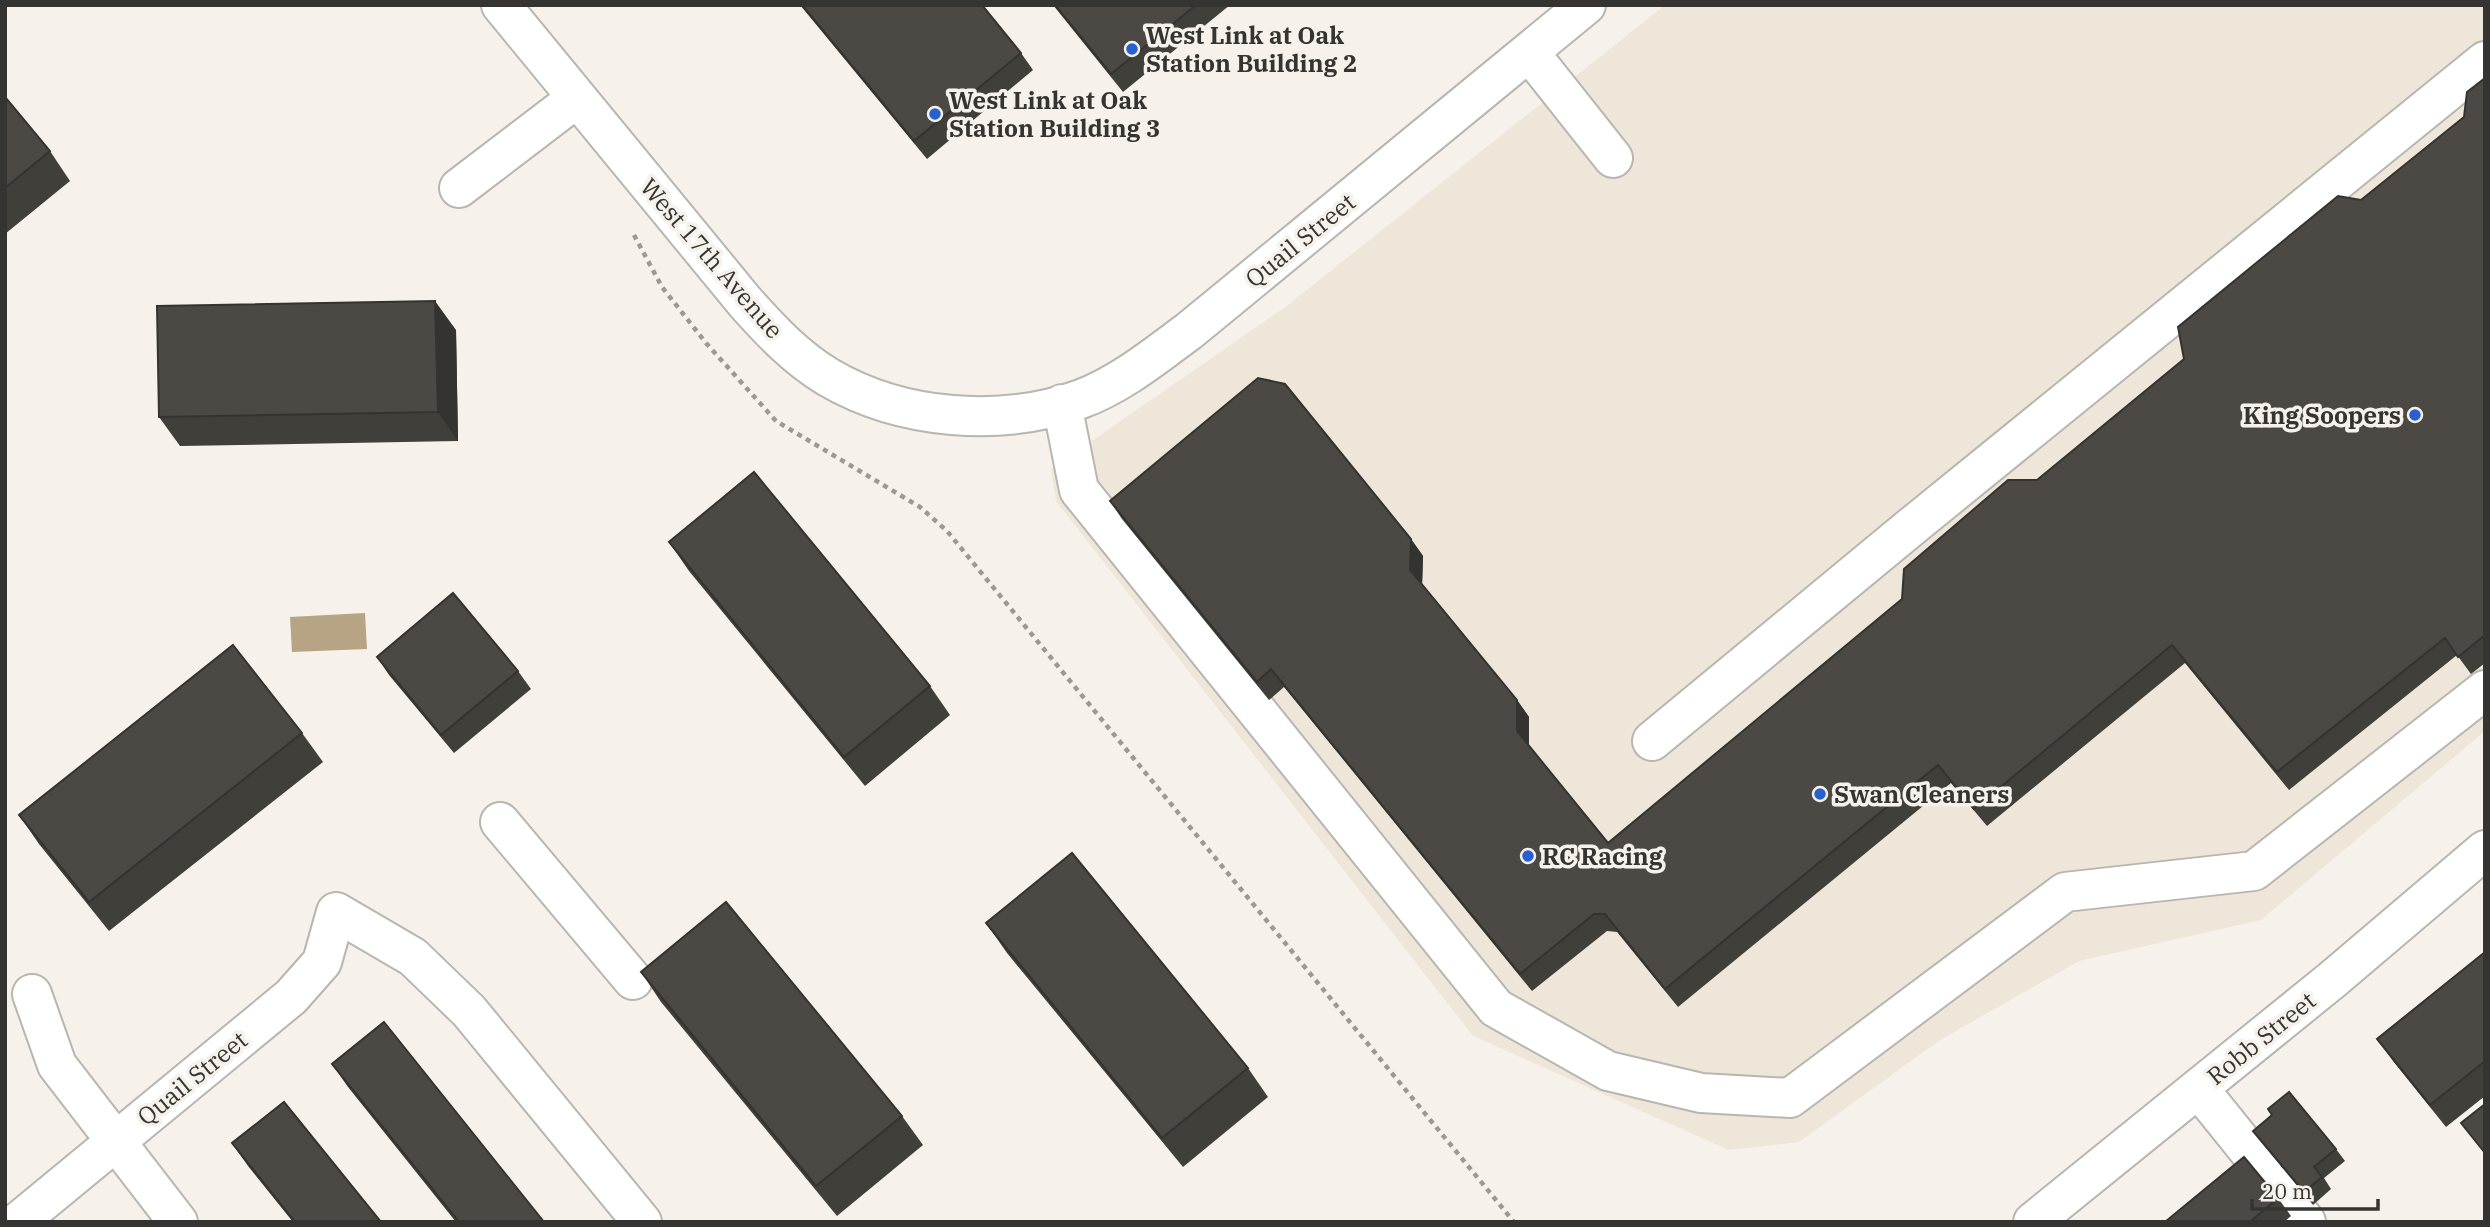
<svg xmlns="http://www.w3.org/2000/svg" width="2490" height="1227" viewBox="0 0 2490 1227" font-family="'IBM Plex Serif',serif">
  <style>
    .built { fill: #ede6d9 }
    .water { fill: #b6a484 }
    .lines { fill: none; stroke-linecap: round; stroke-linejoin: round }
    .minor-casing { stroke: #b9b5af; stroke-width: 42 }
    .path { stroke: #9b9994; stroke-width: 4.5; stroke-dasharray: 5 5; stroke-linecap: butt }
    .minor { stroke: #fff; stroke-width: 38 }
    .wall { fill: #413f3a }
    .shaded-wall { fill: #353330 }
    .building { fill: #4c4944; stroke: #353330; stroke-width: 2 }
    .poi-dot { fill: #2860ce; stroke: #f6f2eb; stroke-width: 2.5 }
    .labels { text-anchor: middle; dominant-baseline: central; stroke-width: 7; stroke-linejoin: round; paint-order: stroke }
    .poi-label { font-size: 24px; font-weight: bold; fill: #353431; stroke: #f6f2eb; text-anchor: start }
    .street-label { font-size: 24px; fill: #353431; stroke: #f6f2eb }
  </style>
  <rect width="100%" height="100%" fill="#f6f2eb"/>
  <path class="built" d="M1665 5H2485V731L2261 920 2079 961 1940 1040 1799 1142 1729 1150 1473 1036 1056 501 1051 469 1284 308Z"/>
  <path class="water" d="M365 613 367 649 292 652 290 617Z"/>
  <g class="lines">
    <g class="minor-casing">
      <path id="minor" d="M501 5 745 302C770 330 795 357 828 377 901 420 1001 428 1081 399 1121 384 1155 356 1189 331L1586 5
        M1529 52 1613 158
        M459 188 577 98
        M1062 404 1079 490 1496 1008 1608 1071 1701 1093 1790 1098 2065 892 2254 871 2485 690
        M1652 741 1911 527 2485 61
        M500 822 633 980
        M32 994 57 1065 178 1222
        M2199 1089 2306 1222
        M18 1222 291 997 322 962 336 912 413 957 469 1011 642 1222
        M2033 1222 2332 980 2485 850"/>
    </g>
    <path class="path" d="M634 235 662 287 706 343 776 421 920 507 947 531 1514 1222"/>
    <use href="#minor" class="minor"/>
  </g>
  <path class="wall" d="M800 5H982L1021 53 1033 70 927 159Z
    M1053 5H1230L1123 92Z
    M2485 78V663L2471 674 2457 655 2289 790 2185 663 1987 826 1951 783 1678 1007 1617 932 1607 931 1532 991 1284 687 1269 700 1122 519 1110 501 1411 539 1423 556 1422 585 1517 700 1529 717V746L1608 843 1902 599 2037 480 2184 359 2361 200 2464 117Z
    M5 97 50 151 70 181 5 234Z
    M456 330 458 441 180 446 159 417Z
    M669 542 930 686 950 715 865 786 689 571Z
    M377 657 518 671 531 689 454 753 389 675Z
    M302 733 323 762 109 931 39 844 19 815Z
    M986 923 1248 1068 1268 1097 1183 1167 1007 953Z
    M2485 952V1096L2446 1127 2393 1061 2377 1039Z
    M641 972 902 1116 923 1145 837 1216 661 1002Z
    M332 1064 544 1222H456L348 1087Z
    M2253 1131 2336 1149 2345 1161 2324 1178 2331 1189 2313 1205 2262 1143Z
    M232 1143 381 1222H293L248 1166Z
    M2278 1198 2291 1216 2284 1222H2165Z"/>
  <path class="shaded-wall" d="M435 301 456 330 458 441 438 412Z
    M1411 539 1423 556 1422 588 1410 570Z
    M1517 700 1529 717V749L1517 731Z"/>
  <path class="building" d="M802 5H982L1021 53 914 141Z
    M1055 5H1196L1111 74Z
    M2485 78V635L2458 657 2445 638 2277 772 2172 645 1974 809 1938 765 1665 989 1605 914H1594L1520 974 1271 669 1257 682 1110 501 1258 378 1285 384 1411 539 1410 570 1517 700V731L1608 843 1902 599 1904 569 2008 480H2037L2184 359 2178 327 2338 196 2361 200 2464 117 2467 92Z
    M5 97 50 151 5 188Z
    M435 301 438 412 159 417 157 306Z
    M754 472 930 686 844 757 669 542Z
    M453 593 518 671 441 735 377 657Z
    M233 645 302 733 89 902 19 815Z
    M1072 853 1248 1068 1162 1138 986 923Z
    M726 902 902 1116 816 1186 641 972Z
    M2485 952V1061L2430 1105 2377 1039Z
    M384 1022 544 1222H459L332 1064Z
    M2289 1092 2336 1149 2314 1167 2322 1177 2304 1192 2253 1131 2272 1115 2268 1109Z
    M284 1102 381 1222H295L232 1143Z
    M2485 1104V1153L2461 1123Z
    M2244 1157 2278 1198 2250 1222H2165Z"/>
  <g class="poi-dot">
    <circle cx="1132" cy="49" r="7"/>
    <circle cx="935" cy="114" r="7"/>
    <circle cx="2415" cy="415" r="7"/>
    <circle cx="1820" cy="794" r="7"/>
    <circle cx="1528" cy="856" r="7"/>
  </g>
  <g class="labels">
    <g class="poi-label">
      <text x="1146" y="35">West Link at Oak<tspan x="1146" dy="28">Station Building 2</tspan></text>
      <text x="949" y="100">West Link at Oak<tspan x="949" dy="28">Station Building 3</tspan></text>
      <text x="2401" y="415" text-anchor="end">King Soopers</text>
      <text x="1834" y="794">Swan Cleaners</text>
      <text x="1542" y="856">RC Racing</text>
    </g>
    <g class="street-label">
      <text transform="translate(1300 240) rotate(-39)">Quail Street</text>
      <text transform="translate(712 258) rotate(49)">West 17th Avenue</text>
      <text transform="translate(2261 1038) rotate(-39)">Robb Street</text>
      <text transform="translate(192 1078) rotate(-39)">Quail Street</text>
    </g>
  </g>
  <rect width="2490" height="1227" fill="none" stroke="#353431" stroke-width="14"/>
  <path d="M2252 1199v10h126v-10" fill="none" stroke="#353431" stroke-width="3.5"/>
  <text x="2262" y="1199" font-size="21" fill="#353431" stroke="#f6f2eb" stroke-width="5" paint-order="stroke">20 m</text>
</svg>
